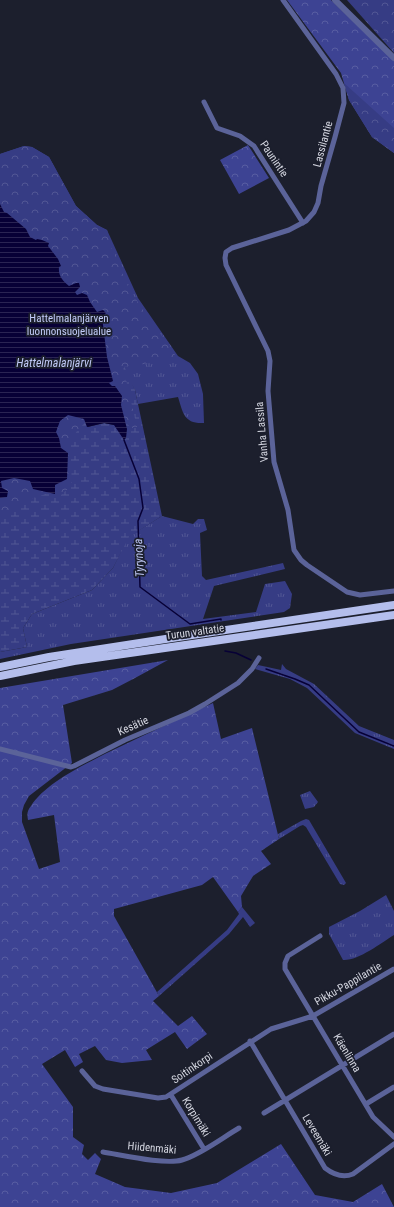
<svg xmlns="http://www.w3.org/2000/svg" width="394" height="1207" viewBox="0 0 394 1207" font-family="'Roboto Condensed',sans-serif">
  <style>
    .grass { fill: url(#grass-tufts) }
    .forest { fill: url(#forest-crowns) }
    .wetland { fill: url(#wetland-marsh) }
    .park { fill: url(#park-crowns) }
    .water { fill: url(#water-rules) }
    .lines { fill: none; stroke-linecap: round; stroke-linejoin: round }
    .stream { stroke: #070036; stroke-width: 1.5 }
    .minor { stroke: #5b6399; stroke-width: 5 }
    .tertiary { stroke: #5b6399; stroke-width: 6 }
    .trunk { stroke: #b4beec; stroke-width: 8 }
    .labels { text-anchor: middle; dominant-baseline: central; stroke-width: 3.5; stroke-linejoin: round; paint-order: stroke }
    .street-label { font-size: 11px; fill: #d4d6e0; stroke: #1c1f2d }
    .park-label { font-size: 11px; fill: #c2cbf8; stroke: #1c1f2d }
    .water-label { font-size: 12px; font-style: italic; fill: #bfc8f5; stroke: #1c1f2d }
  </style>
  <defs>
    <pattern id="grass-tufts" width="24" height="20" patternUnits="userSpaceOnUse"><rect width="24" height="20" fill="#363c84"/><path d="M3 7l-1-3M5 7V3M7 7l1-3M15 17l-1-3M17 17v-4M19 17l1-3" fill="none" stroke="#525795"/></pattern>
    <pattern id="forest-crowns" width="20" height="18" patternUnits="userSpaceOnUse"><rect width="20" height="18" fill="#3d4393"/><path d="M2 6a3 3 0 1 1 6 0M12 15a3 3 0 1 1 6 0" fill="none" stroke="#585da2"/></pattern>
    <pattern id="wetland-marsh" width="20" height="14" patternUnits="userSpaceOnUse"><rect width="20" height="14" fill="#363c84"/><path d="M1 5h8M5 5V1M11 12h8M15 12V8" fill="none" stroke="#525795"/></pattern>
    <pattern id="park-crowns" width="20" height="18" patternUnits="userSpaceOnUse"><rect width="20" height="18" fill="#363c84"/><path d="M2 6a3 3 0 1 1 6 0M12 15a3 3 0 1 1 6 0" fill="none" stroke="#525795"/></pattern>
    <pattern id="water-rules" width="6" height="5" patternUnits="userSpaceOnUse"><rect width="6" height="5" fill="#070036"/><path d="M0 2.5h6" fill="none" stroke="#2a2453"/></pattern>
  </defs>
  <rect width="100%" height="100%" fill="#1c1f2d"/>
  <path class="grass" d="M24 146 32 147 49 157 76 206 97 225 107 230 138 298 178 356 190 363 198 374 203 394 204 423C184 424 183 413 178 397L138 404 135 390 0 154Z
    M162 516 193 524 198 519H204L207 530 200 533 202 576 206 580 283 563 285 569 214 586 203 619 256 612 265 584 285 581 292 594 290 608 284 612 71 644 0 659V652L27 647 23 628 32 614 92 590 113 568 128 537Z
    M282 664 286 669 314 684 359 726 394 740V749L355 733 307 688 290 679 255 669 258 665 281 670Z
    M310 791 318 802 314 807 305 809 300 795Z
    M306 819 309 820 346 883 344 885 340 884 306 827 303 825 300 826 279 839 278 834 301 821Z
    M386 895 394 911V935C381 943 358 961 343 960L329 934V927L360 911Z
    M242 907 255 923 250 927 243 917 229 934 159 996 157 992 227 930 239 914 238 912Z"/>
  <path class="forest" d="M287 0H331L394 61V153L372 137 349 100 341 73Z
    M248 145 269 178 239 194 220 160Z
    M168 660 135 678 112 690 63 705 72 763 29 796 24 805 22 812V822L39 869 60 862 54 815 28 820C27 814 27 811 31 806 45 783 87 763 111 751 144 735 179 719 213 703L221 739 252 728 279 839 261 851 271 864 253 876 241 896 242 907 238 912 213 877 202 885 114 909V916L159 996 153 1001 178 1026 192 1016 207 1034 187 1049 175 1032 146 1050 152 1060 122 1063 106 1060 95 1046 79 1054 83 1062 75 1067 65 1050 42 1064 73 1107V1137L84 1145 82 1154 88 1160 95 1153 101 1159 95 1174 125 1187 171 1193 217 1183 281 1144 315 1195 353 1202 382 1184 394 1207H0V688Z"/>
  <path class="wetland" d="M119 355 135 390 162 516 129 537 113 568 92 590 32 614 23 628 27 647 0 652V498L61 448 84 419 88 427 104 423 114 425Z"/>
  <path class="park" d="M347 0H394V53Z
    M344 83 394 128V153L372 137 349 100Z
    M24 146 32 147 49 157 76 206 97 225 107 230 112 249 130 291 178 359 123 367 137 427 132 428 111 411 92 415 77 431 70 442 72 485 61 495 49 493 21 502 0 513V154Z"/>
  <path class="water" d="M0 204 4 212 7 213 26 229 30 237 36 240 37 239 42 240 49 243 48 246 58 259 61 266 59 267C58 276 63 281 69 286L76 283H79L80 287 75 292 77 295 82 293 87 295 90 302 97 312 103 310 106 313 102 317 107 357 113 381 109 383 112 386H115L122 396 121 405 127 429 126 438 124 440 114 425 104 423 87 427 84 419 68 415 60 421 56 432 59 438 61 448 68 453 67 479 55 485V494L33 489 30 481 14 478 1 481 2 488 8 491 7 497 0 498Z"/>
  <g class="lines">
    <path class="stream" d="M124 440 139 479 143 508 138 521 140 587 190 624 221 619V620
      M225 651 236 653 251 660
      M266 669 295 679 309 685 359 732 394 746"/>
    <path class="minor" d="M283 0 336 74 343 88 344 103 335 137 321 186 318 203 314 212 306 221 289 230 232 248 226 252 225 258 226 265 268 351 270 361 268 391 274 462 288 510 294 550 301 560 307 565 347 592 360 595 394 591
      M204 102 217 128 240 136 254 146 303 223
      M0 749 71 767 74 766 125 740 189 713 205 704 238 683 252 669 259 658
      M320 936 288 956 285 963V969L373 1117 394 1137
      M250 1041 325 1168C334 1175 343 1178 353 1174L394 1144
      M82 1071 95 1086 103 1089 158 1098 166 1097 271 1029 313 1016 394 969
      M171 1095 204 1149
      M366 1104 394 1087
      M264 1113 394 1034
      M103 1152C122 1155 165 1165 182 1160 200 1155 222 1138 239 1128"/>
    <path class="tertiary" d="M335 0 394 58"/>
    <path class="trunk" d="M0 667 49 657 172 638 394 605
      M0 676 74 661 394 615"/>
  </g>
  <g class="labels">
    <g class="street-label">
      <text transform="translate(323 144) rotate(-75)">Lassilantie</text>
      <text transform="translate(274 159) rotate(56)">Paunintie</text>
      <text transform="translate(262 432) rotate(-95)">Vanha Lassila</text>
      <text transform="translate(195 632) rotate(-8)">Turun valtatie</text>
      <text transform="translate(133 726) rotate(-24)">Kesätie</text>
      <text transform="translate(348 984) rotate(-30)">Pikku-Pappilantie</text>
      <text transform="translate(347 1053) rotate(59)">Käenlinna</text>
      <text transform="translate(192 1068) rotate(-34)">Soitinkorpi</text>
      <text transform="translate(196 1117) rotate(59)">Korpimäki</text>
      <text transform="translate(317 1135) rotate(59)">Leveemäki</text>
      <text transform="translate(152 1148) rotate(5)">Hiidenmäki</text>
    </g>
    <g class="park-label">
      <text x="69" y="318">Hattelmalanjärven<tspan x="69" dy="13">luonnonsuojelualue</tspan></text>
    </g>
    <g class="water-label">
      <text x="54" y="363">Hattelmalanjärvi</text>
      <text transform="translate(139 558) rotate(-93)">Tyrynoja</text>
    </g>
  </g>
</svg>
